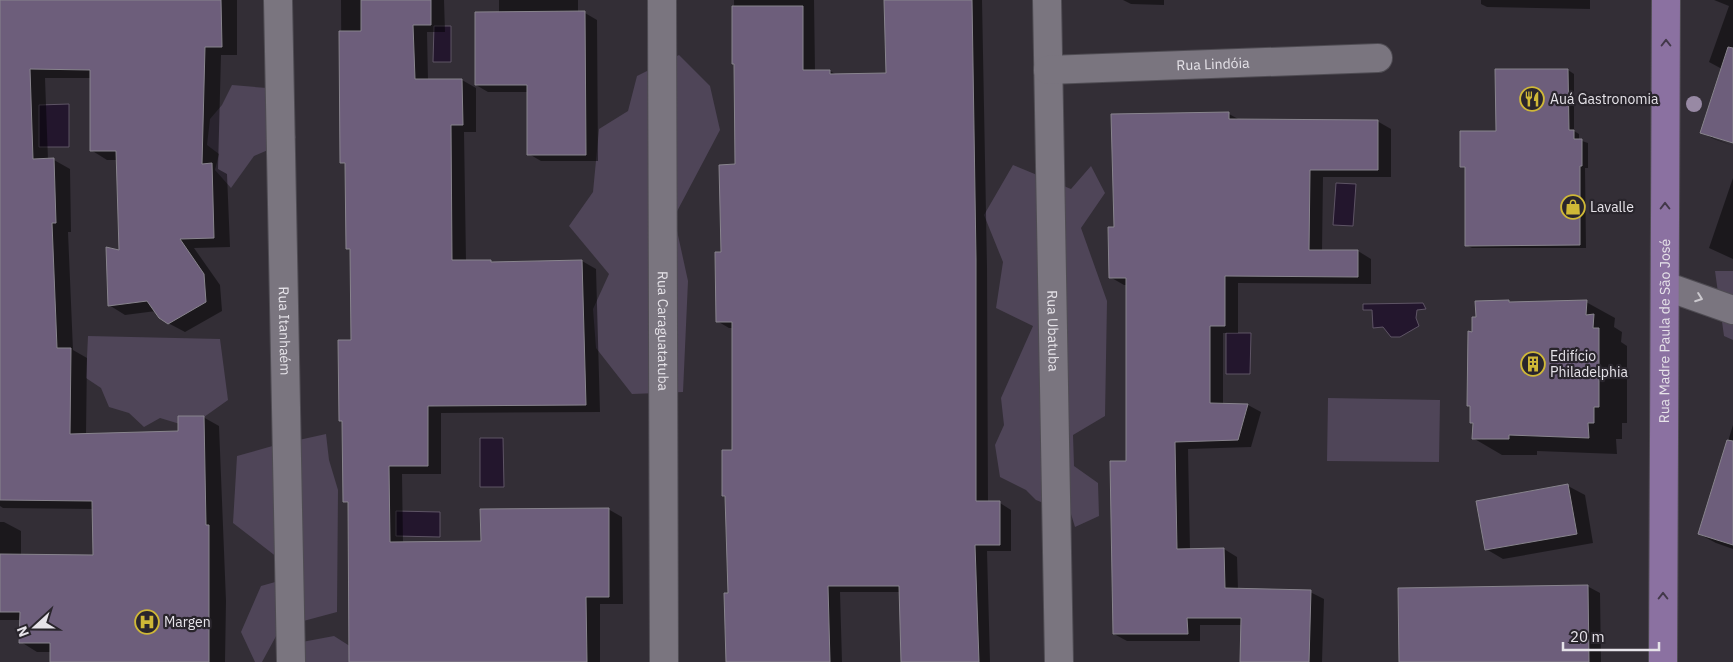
<svg xmlns="http://www.w3.org/2000/svg" width="1733" height="662" viewBox="0 0 1733 662" font-family="'IBM Plex Sans',sans-serif">
  <style>
    .green { fill: #4f4558 }
    .water { fill: #23162d; stroke: #5e5465 }
    .shadow { fill: #0007 }
    .building { fill: #6d5e7b; stroke: #88848d }
    .lines { fill: none; stroke-linecap: round; stroke-linejoin: round }
    .minor-casing { stroke: #4f4c53; stroke-width: 30 }
    .major-casing { stroke: #4f4c53; stroke-width: 30 }
    .minor { stroke: #7a757f; stroke-width: 28 }
    .major { stroke: #8b71a1; stroke-width: 28 }
    .tree { fill: #9889a4 }
    .oneway { stroke: #423849 }
    .oneway2 { stroke: #cbc8ce }
    .labels { text-anchor: middle; dominant-baseline: central; stroke-width: 4.5; stroke-linejoin: round; paint-order: stroke }
    .street-label { font-size: 14px; fill: #e6e3e9; stroke: #29252c }
    .poi-label { font-size: 14px; fill: #e6e3e9; stroke: #29252c; text-anchor: start }
  </style>
  <rect width="100%" height="100%" fill="#332e36"/>
  <path class="green" d="M679 55 710 86 720 130 674 217 688 281 683 392 632 394 596 348 593 309 609 274 569 226 593 192 599 129 628 111 637 76Z
    M232 85 267 88 287 106 296 138 254 156 231 188 215 170 219 154 207 145 210 119 222 105Z
    M1013 165 1071 189 1091 166 1105 193 1081 228 1107 301 1105 416 1073 435 1074 466 1098 483 1099 516 1075 527 1071 514 1036 500 1026 490 1000 477 995 445 1004 425 1001 398 1033 326 996 308 1003 262 984 215Z
    M1715 271H1733V340L1724 336Z
    M88 336 220 339 228 400 190 427 160 418 144 427 129 413 109 407 101 388 86 378Z
    M1328 398 1440 400 1439 462 1327 461Z
    M326 434 329 460 338 490 337 612 281 627 262 662H255L241 632 261 586 300 575 233 523 237 456 276 445Z
    M334 636 356 650 357 662H289L302 642Z"/>
  <path class="water" d="M434 26H451V62H433Z
    M69 104V147H39V105Z
    M1336 183 1356 184 1353 226 1333 225Z
    M1423 303 1426 309 1417 310 1416 318 1419 326 1400 337H1391L1383 327 1373 328 1372 310H1363V304Z
    M1226 333H1251L1250 374H1226Z
    M480 438H503L504 487H480Z
    M396 511 440 512V537L396 536Z"/>
  <path class="shadow" d="M1 0H237V55H221L218 169 227 174 230 247 194 248 220 285 222 311 185 332 168 323 156 311 125 315 109 305 121 251 118 160H107L91 150V78H45L48 160H54L70 169 71 232H68L73 350 87 358 86 435 179 433 203 417 219 426 226 601 225 662H51V652H37L21 642V620H0V522H4L21 531V556H94L93 509 3 508 0 506Z
    M341 0H444L445 32H427L428 80H462L476 88V132H464L466 261 493 263 582 261 596 269 600 412 441 413V474H402L403 543H482L608 509 622 517 623 604H600V662H350L349 504 344 501 343 422 340 420 352 342 351 251 347 248 346 165 342 162Z
    M499 0H578V13H585L597 20 598 161H541L529 154 528 92H488L476 85 499 13Z
    M734 0H814L815 71H830L837 75 887 74 886 0H982L987 266 988 503H1000L1011 510V551H987L990 662H902L901 592H840L842 662H727L730 594 727 498 723 496 733 451V328H729L717 321 722 253 736 166Z
    M1123 0H1164V5L1131 4Z
    M1481 0H1590V9L1487 7 1481 4Z
    M1714 0H1733V142L1713 136V138L1733 146 1714 139 1701 132 1722 69 1709 62 1729 6Z
    M1568 70 1574 74V131L1579 134V140L1588 143V168H1585L1586 248H1472L1466 245V168L1461 166 1497 132Z
    M1229 114 1240 120 1377 121 1391 129V177H1323L1322 251H1358L1371 259V284L1238 283V333H1223V405H1248L1261 412 1251 447 1188 449 1190 550 1224 549 1237 557 1238 590 1310 592 1324 599 1322 662H1241L1242 625H1200V641H1127L1114 634 1127 462V285H1124L1110 277 1115 229Z
    M1733 178V259L1709 248Z
    M1476 302H1586L1615 318 1614 327 1622 332 1621 342 1627 346V423H1622V439H1616L1617 454 1537 451V455H1502L1473 438 1474 424 1471 422V407L1468 406 1473 333 1477 318Z
    M1733 425V549L1716 543 1699 534 1730 457 1729 438Z
    M1568 486 1585 495 1593 543 1503 559 1486 549Z
    M1587 586 1600 593 1601 662H1400Z"/>
  <path class="building" d="M0 0H221L222 47H205L202 164 212 163 214 238 180 239 204 274 206 302 168 324 159 318 147 301 108 306 106 247 119 250 116 151H90V70L30 69 33 159 54 158 56 223H52L57 348H71L70 434 178 431V416H204L206 525H209V662H50V643H19L20 612H0V554L93 555 92 501 0 500Z
    M361 0H431V25H413L415 79H462L463 125H451L452 260H491V262L582 260 586 405 428 406V466H389L390 542 481 541 480 509 609 508V597H586L587 662H349L348 502H343L342 421H339L338 340H351L350 249H346L345 163H340L339 31H361Z
    M884 0H972L976 259V501H1000V545H975L979 662H901L899 586H828L830 662H726L724 593H728L725 496H722V450H732V322H716L715 252H721L719 165 735 164 734 64H732V6H803V70H830V74L886 73Z
    M585 11 586 155H527V85H475V12Z
    M1728 47 1733 48V143L1700 133Z
    M1495 69H1568L1569 130H1574V139H1582V166H1580V245L1465 246V167H1460V131H1496Z
    M1229 112V119L1378 120V170H1310L1309 250H1358V277L1225 276V326H1210V403L1248 404 1238 440 1175 442 1177 549 1224 548 1225 588 1311 590 1309 662H1240L1241 618H1187L1188 634H1113L1110 461H1126V278H1109L1108 227H1114L1111 114Z
    M1509 300V302L1587 300 1586 315 1594 314 1593 328H1599V407H1594V423H1588L1589 438 1509 435V439H1472L1473 423H1470V406H1467L1468 331 1472 332V317H1476L1475 301Z
    M1727 440 1733 441V545L1698 534Z
    M1568 484 1577 534 1485 550 1476 501Z
    M1588 585 1589 662H1399L1398 588Z"/>
  <g class="lines">
    <g class="minor-casing">
      <g id="minor">
        <path id="s1" d="M278 0 291 662"/>
        <path id="s2" d="M662 0 664 662"/>
        <path id="s3" d="M1047 0 1059 662"/>
        <path id="s4" d="M1048 70 1378 58"/>
        <path d="M1665 286 1733 310"/>
      </g>
    </g>
    <g class="major-casing">
      <g id="major">
        <path id="s5" d="M1663 662 1666 0"/>
      </g>
    </g>
    <use href="#minor" class="minor"/>
    <use href="#major" class="major"/>
  </g>
  <circle class="tree" cx="1694" cy="104" r="8"/>
  <defs><path id="oneway-chevron" d="M-2-3.5L2.5 0L-2 3.5" fill="none" stroke-width="1.6" stroke-linecap="round" stroke-linejoin="round" transform="scale(1.25)"/></defs>
  <g class="oneway">
    <use href="#oneway-chevron" transform="translate(1666 43) rotate(-90)"/>
    <use href="#oneway-chevron" transform="translate(1665 206) rotate(-90)"/>
    <use href="#oneway-chevron" transform="translate(1663 596) rotate(-90)"/>
  </g>
  <use class="oneway2" href="#oneway-chevron" transform="translate(1699 298) rotate(20)"/>
  <defs>
    <g id="restaurant-ring" transform="scale(1.25)"><circle r="9.5" fill="#29252c" stroke="#cfb837" stroke-width="1.5"/><path d="M-5-6h1v4h1v-4h1v4h1v-4h1v5L-1.5 .5V6h-2V.5L-5-1ZM5-6V6H3V1.5H1.5Q1.5-4 5-6Z" fill="#cfb837"/></g>
    <g id="shop-ring" transform="scale(1.25)"><circle r="9.5" fill="#29252c" stroke="#cfb837" stroke-width="1.5"/><path d="M-5-2.5h2.3a2.7 3.5 0 0 1 5.4 0H5L5.5 6h-11ZM-1.5-2.5h3a1.5 2.3 0 0 0-3 0Z" fill="#cfb837"/></g>
    <g id="building-ring" transform="scale(1.25)"><circle r="9.5" fill="#29252c" stroke="#cfb837" stroke-width="1.5"/><path d="M-4-6H4V6H1V3H-1V6H-4ZM-2.5-4.3h1.7v1.8h-1.7ZM.8-4.3h1.7v1.8H.8ZM-2.5-1h1.7V.8h-1.7ZM.8-1h1.7V.8H.8Z" fill="#cfb837"/></g>
    <g id="hospital-ring" transform="scale(1.25)"><circle r="9.5" fill="#29252c" stroke="#cfb837" stroke-width="1.5"/><path d="M-5-5h3v3.5h4V-5h3V5h-3V1.5h-4V5h-3Z" fill="#cfb837"/></g>
  </defs>
  <g fill-rule="evenodd">
    <use href="#restaurant-ring" x="1532" y="99"/>
    <use href="#shop-ring" x="1573" y="207"/>
    <use href="#building-ring" x="1533" y="364"/>
    <use href="#hospital-ring" x="147" y="622"/>
  </g>
  <g class="labels">
    <g class="street-label">
      <text stroke="none"><textPath href="#s4" startOffset="165">Rua Lindóia</textPath></text>
      <text stroke="none"><textPath href="#s1" startOffset="331">Rua Itanhaém</textPath></text>
      <text stroke="none"><textPath href="#s2" startOffset="331">Rua Caraguatatuba</textPath></text>
      <text stroke="none"><textPath href="#s3" startOffset="331">Rua Ubatuba</textPath></text>
      <text stroke="none"><textPath href="#s5" startOffset="331">Rua Madre Paula de São José</textPath></text>
    </g>
    <g class="poi-label">
      <text x="1550" y="99">Auá Gastronomia</text>
      <text x="1590" y="207">Lavalle</text>
      <text x="1550" y="356">Edifício<tspan x="1550" dy="16">Philadelphia</tspan></text>
      <text x="164" y="622">Margen</text>
    </g>
  </g>
  <g transform="translate(35 627) rotate(249)" stroke="#29252c" stroke-width="4" paint-order="stroke">
  <path d="M0-4L9 19L0 12L-9 19Z" fill="#e6e3e9"/>
  <text y="-8" font-size="14" font-weight="bold" text-anchor="middle" fill="#e6e3e9">N</text>
  </g>
  <path d="M1563 642v8h96v-8" fill="none" stroke="#e6e3e9" stroke-width="2.5"/>
  <text x="1570" y="642" font-size="15" fill="#e6e3e9" stroke="#29252c" stroke-width="4" paint-order="stroke">20 m</text>
</svg>
